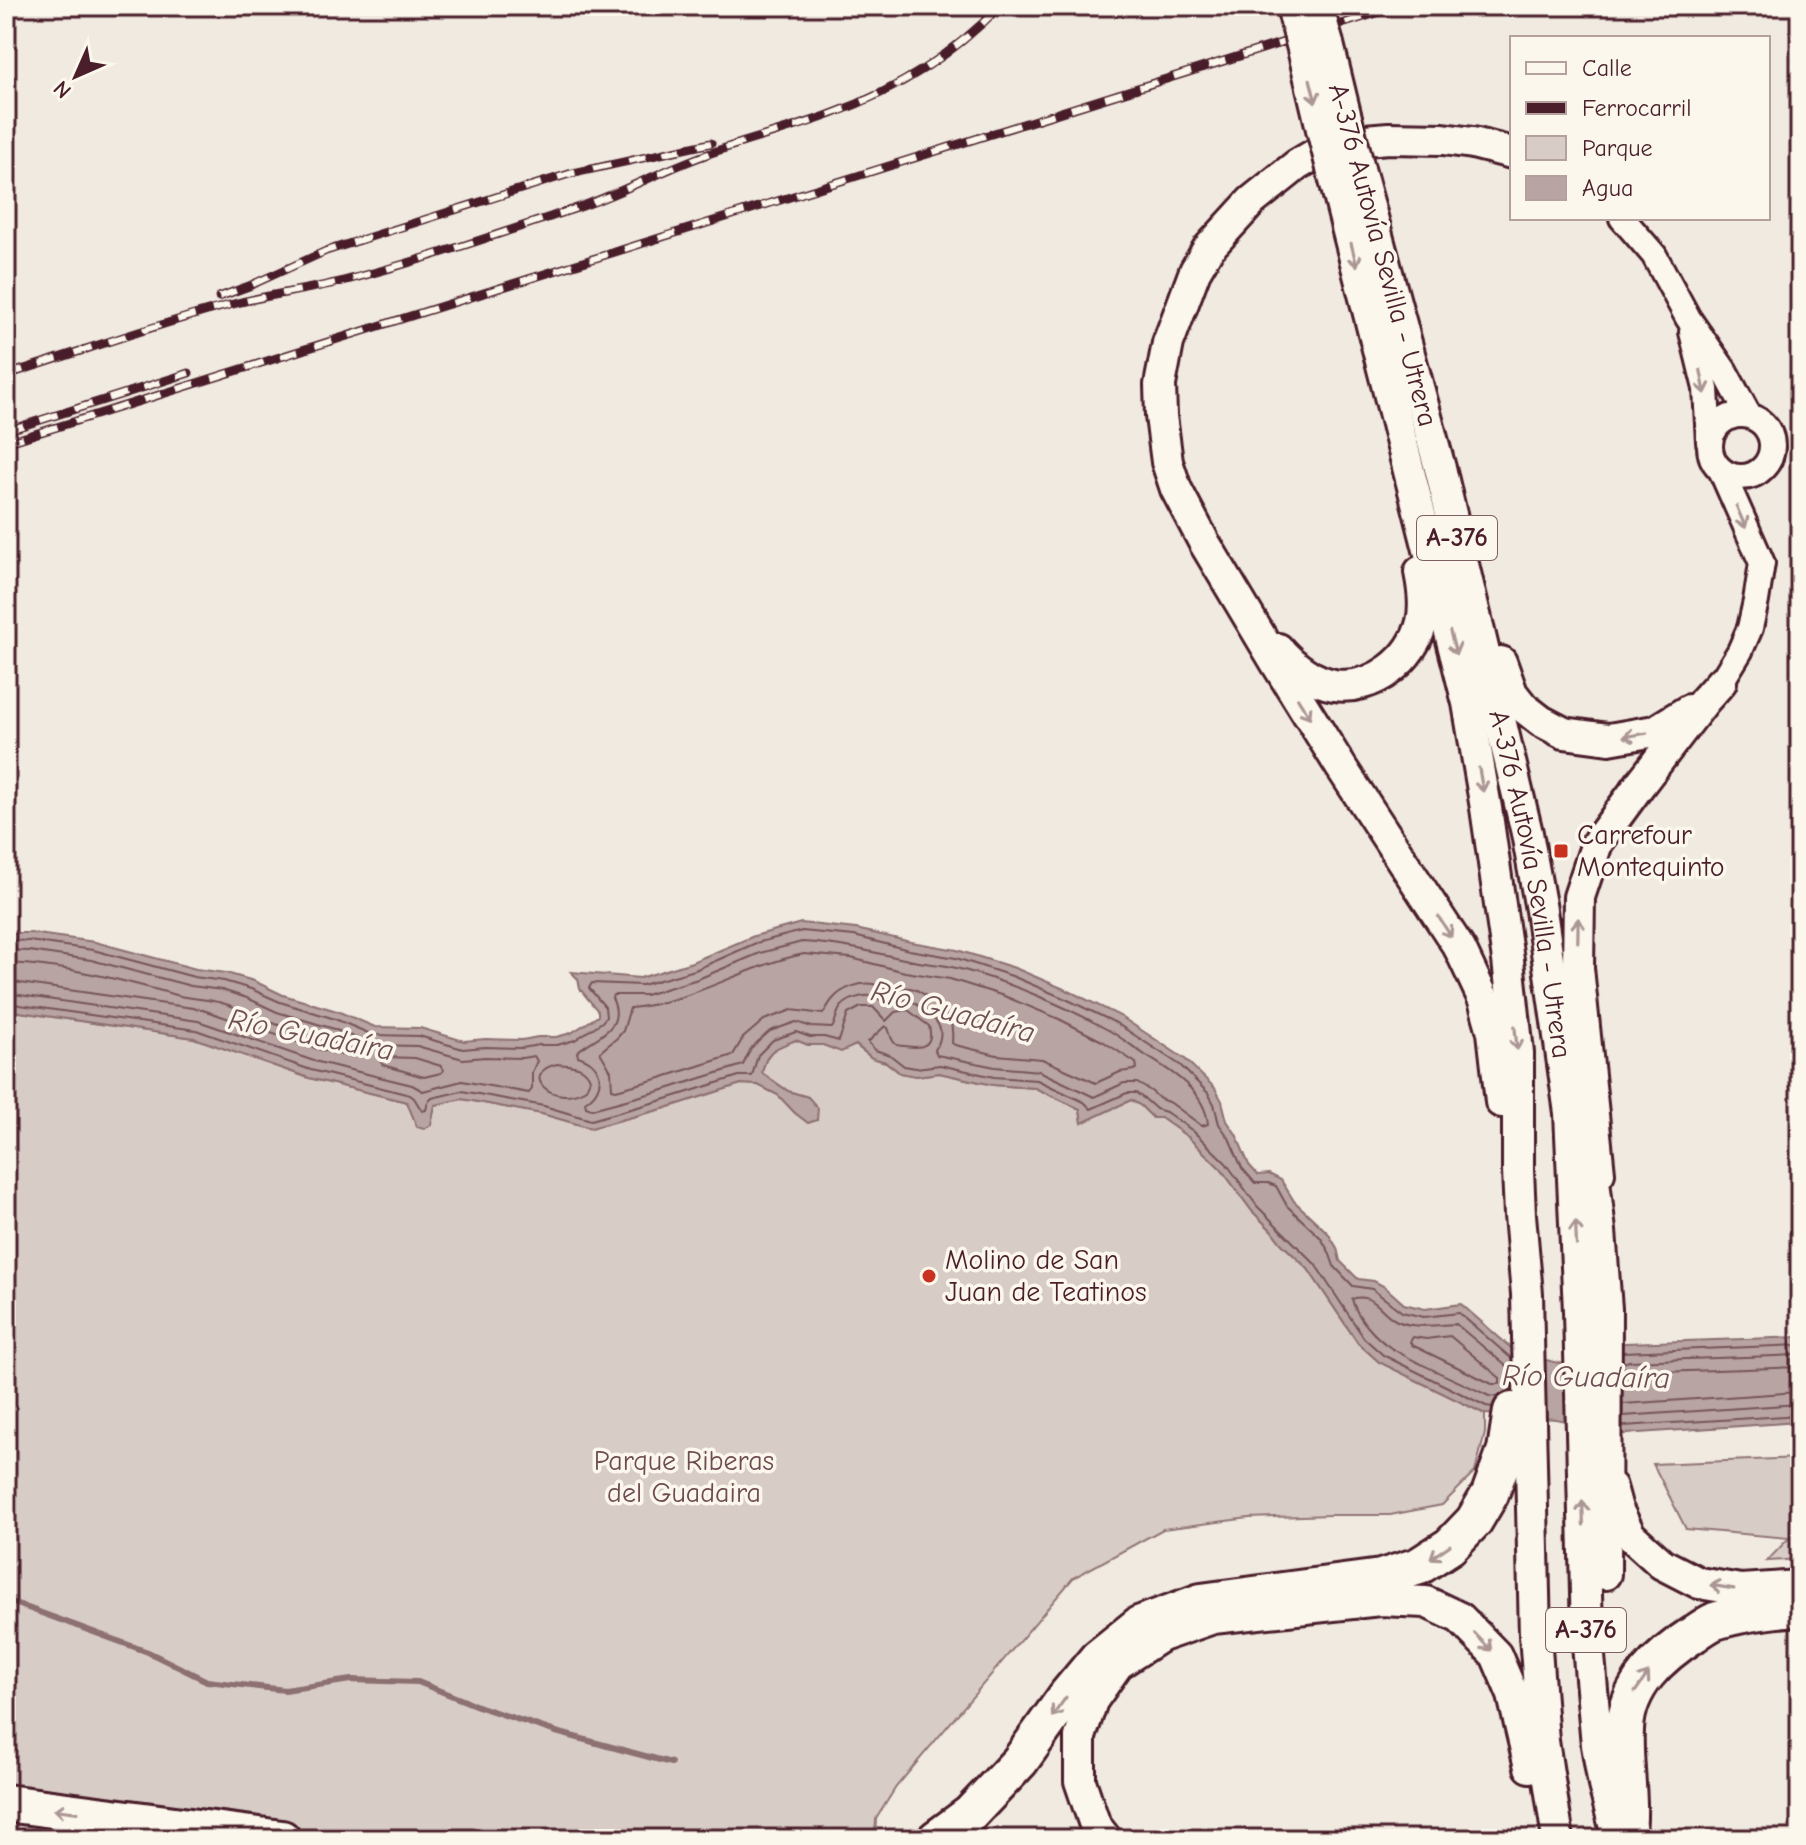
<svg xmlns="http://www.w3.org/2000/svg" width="1806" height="1845" viewBox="0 0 1806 1845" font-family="'Comic Neue',sans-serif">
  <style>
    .green { fill: #d8ccc6; stroke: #917678; stroke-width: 2 }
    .water { fill: #b8a4a2; stroke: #8c6f72; stroke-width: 2 }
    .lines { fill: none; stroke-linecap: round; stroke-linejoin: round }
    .shore { stroke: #76545b; stroke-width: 2 }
    .stream { stroke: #8c6f72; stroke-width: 6 }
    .minor-casing { stroke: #4a1f2b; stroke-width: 30 }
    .major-casing { stroke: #4a1f2b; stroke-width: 36 }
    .highway-casing { stroke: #4a1f2b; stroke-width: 42 }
    .minor { stroke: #fbf7ec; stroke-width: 24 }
    .major { stroke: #fbf7ec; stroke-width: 30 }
    .highway { stroke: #fbf7ec; stroke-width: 36 }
    .rail-casing { stroke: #4a1f2b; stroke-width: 9 }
    .rail { stroke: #fbf7ec; stroke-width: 6; stroke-dasharray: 18; stroke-linecap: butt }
    .major-bridge-casing { stroke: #4a1f2b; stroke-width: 36; stroke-linecap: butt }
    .major-bridge { stroke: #fbf7ec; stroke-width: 30 }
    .oneway { stroke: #ab9695 }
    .poi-dot { fill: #c8321e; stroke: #fbf7ec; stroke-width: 3 }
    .labels { text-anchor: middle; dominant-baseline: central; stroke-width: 7; stroke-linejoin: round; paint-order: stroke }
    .shield { fill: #fbf7ec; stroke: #7f6065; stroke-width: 2 }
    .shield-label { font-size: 26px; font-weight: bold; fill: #4a1f2b }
    .street-label { font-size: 28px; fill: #4a1f2b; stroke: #fbf7ec }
    .poi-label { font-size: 28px; fill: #4a1f2b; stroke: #fbf7ec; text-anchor: start }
    .park-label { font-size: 28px; fill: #6e4a52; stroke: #fbf7ec }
    .water-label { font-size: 30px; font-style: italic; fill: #704e55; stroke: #fbf7ec }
  </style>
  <rect width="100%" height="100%" fill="#f0eae0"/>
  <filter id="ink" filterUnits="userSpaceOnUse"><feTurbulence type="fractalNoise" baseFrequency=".0125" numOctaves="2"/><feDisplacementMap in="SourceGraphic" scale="16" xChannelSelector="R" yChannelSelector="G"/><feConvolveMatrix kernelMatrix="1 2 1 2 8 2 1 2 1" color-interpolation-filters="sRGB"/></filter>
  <g filter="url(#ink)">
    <path class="green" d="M6 1010 194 1038 309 1078 407 1102 417 1126 431 1125 435 1105 462 1099 542 1114 591 1128 666 1108 741 1084 758 1085 778 1095 795 1113 808 1123 817 1120 808 1097 788 1091 762 1073C767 1049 775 1048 796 1040L808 1045H823L840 1051 855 1045 872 1058 886 1062 900 1073 916 1076 939 1073 993 1085 1035 1088 1080 1109 1082 1122 1131 1100 1141 1106 1153 1118H1161L1188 1137 1221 1169 1252 1211 1271 1230 1281 1243 1308 1269 1358 1343 1379 1362 1485 1414V1433L1475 1472 1442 1505 1390 1515H1330L1249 1518 1163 1529 1073 1578 896 1787 876 1819 875 1839H6Z
      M1800 1458V1559L1767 1561 1789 1538 1686 1529 1653 1464Z"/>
    <path class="water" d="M801 923 856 929 911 942 957 950 1015 968 1071 992 1120 1016 1185 1059 1215 1088 1222 1101 1227 1121 1236 1134 1249 1165 1258 1175 1269 1174 1281 1180 1294 1201 1328 1233 1337 1248 1340 1261 1358 1279 1374 1281 1385 1287 1404 1304 1425 1309 1461 1304 1518 1354 1564 1364 1625 1343 1800 1337V1422L1624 1434 1556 1419 1485 1414 1379 1362 1358 1343 1308 1269 1281 1243 1271 1230 1252 1211 1221 1169 1188 1137 1161 1118H1153L1141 1106 1131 1100 1082 1123 1080 1109 1035 1088 993 1085 939 1073 916 1076 900 1073 886 1062 872 1058 856 1045 841 1052 823 1045H808L796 1040C775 1048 767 1049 762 1073L788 1091 808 1097 818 1108 817 1120 808 1123 795 1113 778 1095 758 1085 741 1084 666 1108 591 1128 542 1114 462 1099 435 1105 431 1125 424 1129 417 1127 407 1102 309 1078 194 1038 6 1010V933H30L95 942 196 969 226 973 254 981 283 995 337 1011 375 1027 420 1028 464 1041 485 1039 522 1040 538 1037H556L571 1033 598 1016V1011L580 989 578 979 571 972 640 978 692 962 754 936Z"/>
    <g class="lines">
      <path class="shore" d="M6 940 29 941 93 950 194 977 224 981 251 989 280 1002 335 1019 373 1035 419 1036 463 1049 485 1047 522 1048 539 1045H557L575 1040 602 1022 606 1017 605 1007 589 988 592 983 642 985 695 970 756 943 802 931 854 936 909 950 956 958 1012 976 1068 1000 1116 1023 1180 1065 1208 1093 1214 1104 1219 1124 1229 1138 1242 1168 1255 1183H1268L1276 1186 1287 1206 1321 1238 1329 1252 1334 1266 1353 1286 1372 1289 1402 1312 1424 1317 1459 1313 1512 1359
        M802 942C839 944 868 951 904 959 919 963 936 964 952 967 1000 978 1066 1006 1110 1031 1122 1038 1133 1047 1145 1055 1171 1071 1205 1091 1208 1124L1202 1126 1171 1103 1160 1099 1151 1091 1137 1083H1124L1094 1097 1039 1071 995 1067 937 1055 935 1050C946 1032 940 1022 924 1010 918 1006 915 1001 907 1000 900 999 893 1002 887 1004 885 1003 878 998 876 997 865 993 845 999 839 1010 836 1015 836 1022 832 1028L812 1027 796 1022 770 1031 751 1048 743 1065 660 1091 592 1109 586 1107 585 1102C607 1088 604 1064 578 1056L577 1052C595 1036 627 1030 612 998L613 995H645L698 979 760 953Z
        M6 950 29 951 91 960 191 986 222 990 247 998 277 1012 331 1028 373 1045 417 1046 463 1059 485 1057 522 1058 534 1056 537 1061 532 1072V1089L529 1093 462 1081 423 1091 412 1085 314 1061 198 1021 6 993
        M804 954 851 958 905 972 950 979 1004 996 1059 1019 1104 1042 1136 1063 1137 1068 1134 1070 1120 1072 1096 1083 1042 1059 997 1055 955 1045 952 1043C954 1020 948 1013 931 1000 924 995 919 989 910 988 903 987 897 990 891 990 885 990 879 985 873 984 860 982 842 988 833 999 829 1003 826 1010 823 1014L792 1010 764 1020 743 1038 733 1055 657 1079 616 1090 612 1089 611 1071 600 1052 617 1038 623 1031 630 1008C691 1003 744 966 804 954Z
        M6 963C66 965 122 980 180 996 194 999 208 999 222 1003 240 1008 256 1017 273 1023 298 1032 324 1038 349 1049L351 1053 346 1056 318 1049 200 1009 6 981
        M6 1003 196 1030 311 1070 410 1095 414 1098 422 1111 426 1110 428 1102 432 1098 462 1091 544 1106 591 1120 663 1100 739 1076H752L758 1055 773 1040 796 1032 810 1037H824L839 1041 848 1014 861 1007H873L886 1021 895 1012 908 1010 929 1026C934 1046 922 1049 905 1046 899 1045 897 1047 893 1041 890 1037 890 1032 888 1028L885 1026 868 1042 875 1050 890 1055 904 1066 916 1068 940 1065 994 1077 1037 1080 1084 1102 1091 1109 1127 1093H1136L1146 1100 1156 1109 1166 1112 1193 1131 1226 1163 1257 1206 1315 1264 1364 1338 1383 1355 1486 1406 1493 1407
        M384 1057 415 1058 441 1066 444 1070 441 1073 424 1077 383 1065 380 1061Z
        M557 1064C571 1066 584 1064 590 1079L586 1089C552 1109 518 1073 557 1064Z
        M1450 1336 1500 1378V1384H1492L1412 1345 1410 1342 1413 1337 1426 1339Z
        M1623 1352 1800 1345
        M1623 1363 1629 1361 1800 1355
        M1623 1376 1631 1373 1800 1367
        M1498 1397 1489 1396C1457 1380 1421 1366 1391 1348 1376 1338 1356 1317 1352 1299 1375 1292 1380 1313 1397 1321 1416 1329 1436 1325 1456 1324L1512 1371
        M1623 1404 1800 1392
        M1623 1416 1800 1404
        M1623 1426 1800 1415"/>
      <path class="stream" d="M6 1600 148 1652 207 1681 285 1690 351 1680 418 1682 480 1707 556 1732 671 1763"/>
      <g class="minor-casing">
        <path id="minor" d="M1622 218 1654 255 1688 318 1724 370 1749 416
          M1692 332 1706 389 1709 442
          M1710 446a31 31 0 1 1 62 0a31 31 0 1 1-62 0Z
          M1721 470 1762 563 1756 601 1750 628 1740 651 1721 682"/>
      </g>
      <g class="major-casing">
        <g id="major">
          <path d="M1328 44 1346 118"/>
          <path d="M1304 53 1322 129"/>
          <path id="s1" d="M1359 169 1441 472 1527 833 1541 910 1570 1113 1579 1311 1587 1634 1597 1745 1604 1785 1618 1839"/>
          <path d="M1335 180 1468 703 1486 808 1508 960 1518 1053V1170L1520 1215 1527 1294 1535 1635 1543 1741 1558 1839"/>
          <path d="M1278 649C1293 666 1311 681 1334 685 1374 691 1413 659 1422 622 1426 606 1423 587 1420 572"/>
          <path d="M1501 662 1512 693 1523 707 1541 721 1564 733 1609 739 1655 731 1689 710"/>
          <path d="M1501 1102 1493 1032 1484 1000 1460 949 1341 767 1277 664 1204 542 1176 489 1167 462 1161 416 1160 385 1168 343 1195 271 1208 249 1252 201 1297 165 1314 155 1335 147 1365 140 1389 138 1443 139 1473 143 1512 153"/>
          <path d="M1591 1155 1600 1231 1606 1309 1605 1574"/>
          <path d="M1599 1173 1578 968 1579 897 1597 843 1641 783 1704 701 1721 682"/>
          <path d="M1611 1487 1617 1509 1630 1535 1662 1564 1699 1583 1741 1590 1800 1586"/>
          <path d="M1106 1839 1095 1825 1080 1781V1737L1092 1701 1118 1664 1161 1636 1213 1618 1380 1600 1426 1602 1460 1618 1496 1655 1513 1695 1530 1767"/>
        </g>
      </g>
      <g class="highway-casing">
        <path id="highway" d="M6 1803 282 1839
          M936 1839 970 1814 1020 1761 1068 1694 1098 1658 1139 1625 1201 1602 1381 1578 1419 1566 1450 1546 1474 1521 1490 1494 1506 1450 1512 1411
          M1626 1839C1632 1802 1623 1766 1625 1729 1627 1685 1660 1656 1694 1634 1701 1629 1708 1624 1715 1621 1743 1612 1771 1609 1800 1607"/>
      </g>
      <use href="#minor" class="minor"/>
      <use href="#major" class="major"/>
      <use href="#highway" class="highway"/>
      <g class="rail-casing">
        <path id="rail" d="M219 297 249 286 326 251 521 189 569 174 711 143
          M6 375C83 351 159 323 237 303 272 294 308 290 343 281 421 261 498 234 574 209 620 194 662 170 708 154 749 139 793 129 834 113 897 90 954 54 1000 6
          M6 431 189 373
          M6 443 1399 6"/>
      </g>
      <use href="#rail" class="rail"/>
      <g class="major-bridge-casing">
        <path id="major-bridge" d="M1292 6 1304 53
          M1317 6 1328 44
          M1346 118 1359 169
          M1322 129 1335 180"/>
      </g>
      <use href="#major-bridge" class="major-bridge"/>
    </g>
    <defs><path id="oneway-shaft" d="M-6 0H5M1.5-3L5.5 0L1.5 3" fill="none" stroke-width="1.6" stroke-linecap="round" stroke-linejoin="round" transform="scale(2)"/></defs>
    <g class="oneway">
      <use href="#oneway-shaft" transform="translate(1313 91) rotate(76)"/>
      <use href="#oneway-shaft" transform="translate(1354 255) rotate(76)"/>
      <use href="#oneway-shaft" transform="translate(1703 382) rotate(79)"/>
      <use href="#oneway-shaft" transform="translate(1741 517) rotate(67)"/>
      <use href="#oneway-shaft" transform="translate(1453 643) rotate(75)"/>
      <use href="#oneway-shaft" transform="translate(1304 708) rotate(58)"/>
      <use href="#oneway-shaft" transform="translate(1635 735) rotate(171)"/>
      <use href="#oneway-shaft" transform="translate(1481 780) rotate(80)"/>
      <use href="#oneway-shaft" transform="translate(1445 927) rotate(57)"/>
      <use href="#oneway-shaft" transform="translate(1578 930) rotate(-89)"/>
      <use href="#oneway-shaft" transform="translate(1516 1038) rotate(84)"/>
      <use href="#oneway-shaft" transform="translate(1576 1233) rotate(-92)"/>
      <use href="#oneway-shaft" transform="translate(1583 1513) rotate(-92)"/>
      <use href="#oneway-shaft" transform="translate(1440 1552) rotate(146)"/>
      <use href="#oneway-shaft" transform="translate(1722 1587) rotate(-171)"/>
      <use href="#oneway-shaft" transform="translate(1483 1642) rotate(46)"/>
      <use href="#oneway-shaft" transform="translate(1642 1682) rotate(-55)"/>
      <use href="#oneway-shaft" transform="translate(1059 1707) rotate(126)"/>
      <use href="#oneway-shaft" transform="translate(66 1811) rotate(-173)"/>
    </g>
  </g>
  <g class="poi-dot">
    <rect x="1553" y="843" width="16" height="16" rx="4"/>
    <circle cx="929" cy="1276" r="8"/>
  </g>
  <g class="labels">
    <g class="shield">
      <rect x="1417" y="516" width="80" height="44" rx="6"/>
      <rect x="1546" y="1608" width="80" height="44" rx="6"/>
    </g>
    <g class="shield-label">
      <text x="1457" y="538">A-376</text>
      <text x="1586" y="1630">A-376</text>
    </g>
    <g class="street-label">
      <text transform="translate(1383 255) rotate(75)">A-376 Autovía Sevilla - Utrera</text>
      <text stroke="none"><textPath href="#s1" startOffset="736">A-376 Autovía Sevilla - Utrera</textPath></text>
    </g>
    <g class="poi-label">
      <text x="1577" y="835">Carrefour<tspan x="1577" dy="32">Montequinto</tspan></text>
      <text x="945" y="1260">Molino de San<tspan x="945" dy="32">Juan de Teatinos</tspan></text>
    </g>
    <g class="park-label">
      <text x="684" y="1461">Parque Riberas<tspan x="684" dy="32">del Guadaira</tspan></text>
    </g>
    <g class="water-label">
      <text transform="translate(953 1012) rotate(15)">Río Guadaíra</text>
      <text transform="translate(311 1035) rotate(11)">Río Guadaíra</text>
      <text transform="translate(1586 1377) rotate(1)">Río Guadaíra</text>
    </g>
  </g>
  <rect width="1806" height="1845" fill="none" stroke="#fbf7ec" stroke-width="32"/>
  <rect x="16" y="16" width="1774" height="1813" fill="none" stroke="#4a1f2b" stroke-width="3" filter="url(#ink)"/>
  <rect x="1510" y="36" width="260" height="184" fill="#fbf7ec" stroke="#b4a19f" stroke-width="2"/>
  <rect x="1526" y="62" width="40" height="12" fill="#fbf7ec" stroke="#b4a19f" stroke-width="2"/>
  <text x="1582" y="76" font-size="24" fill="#4a1f2b">Calle</text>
  <rect x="1526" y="102" width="40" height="12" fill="#4a1f2b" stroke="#b4a19f" stroke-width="2"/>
  <text x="1582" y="116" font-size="24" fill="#4a1f2b">Ferrocarril</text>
  <rect x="1526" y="136" width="40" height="24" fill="#d8ccc6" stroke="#b4a19f" stroke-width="2"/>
  <text x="1582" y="156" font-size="24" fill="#4a1f2b">Parque</text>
  <rect x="1526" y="176" width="40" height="24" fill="#b8a4a2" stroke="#b4a19f" stroke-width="2"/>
  <text x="1582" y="196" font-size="24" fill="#4a1f2b">Agua</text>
  <g transform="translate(76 76) rotate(225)" stroke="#fbf7ec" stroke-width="6" paint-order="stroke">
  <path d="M0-6L14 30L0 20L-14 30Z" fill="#4a1f2b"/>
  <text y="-12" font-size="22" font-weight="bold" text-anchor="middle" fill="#4a1f2b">N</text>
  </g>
</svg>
